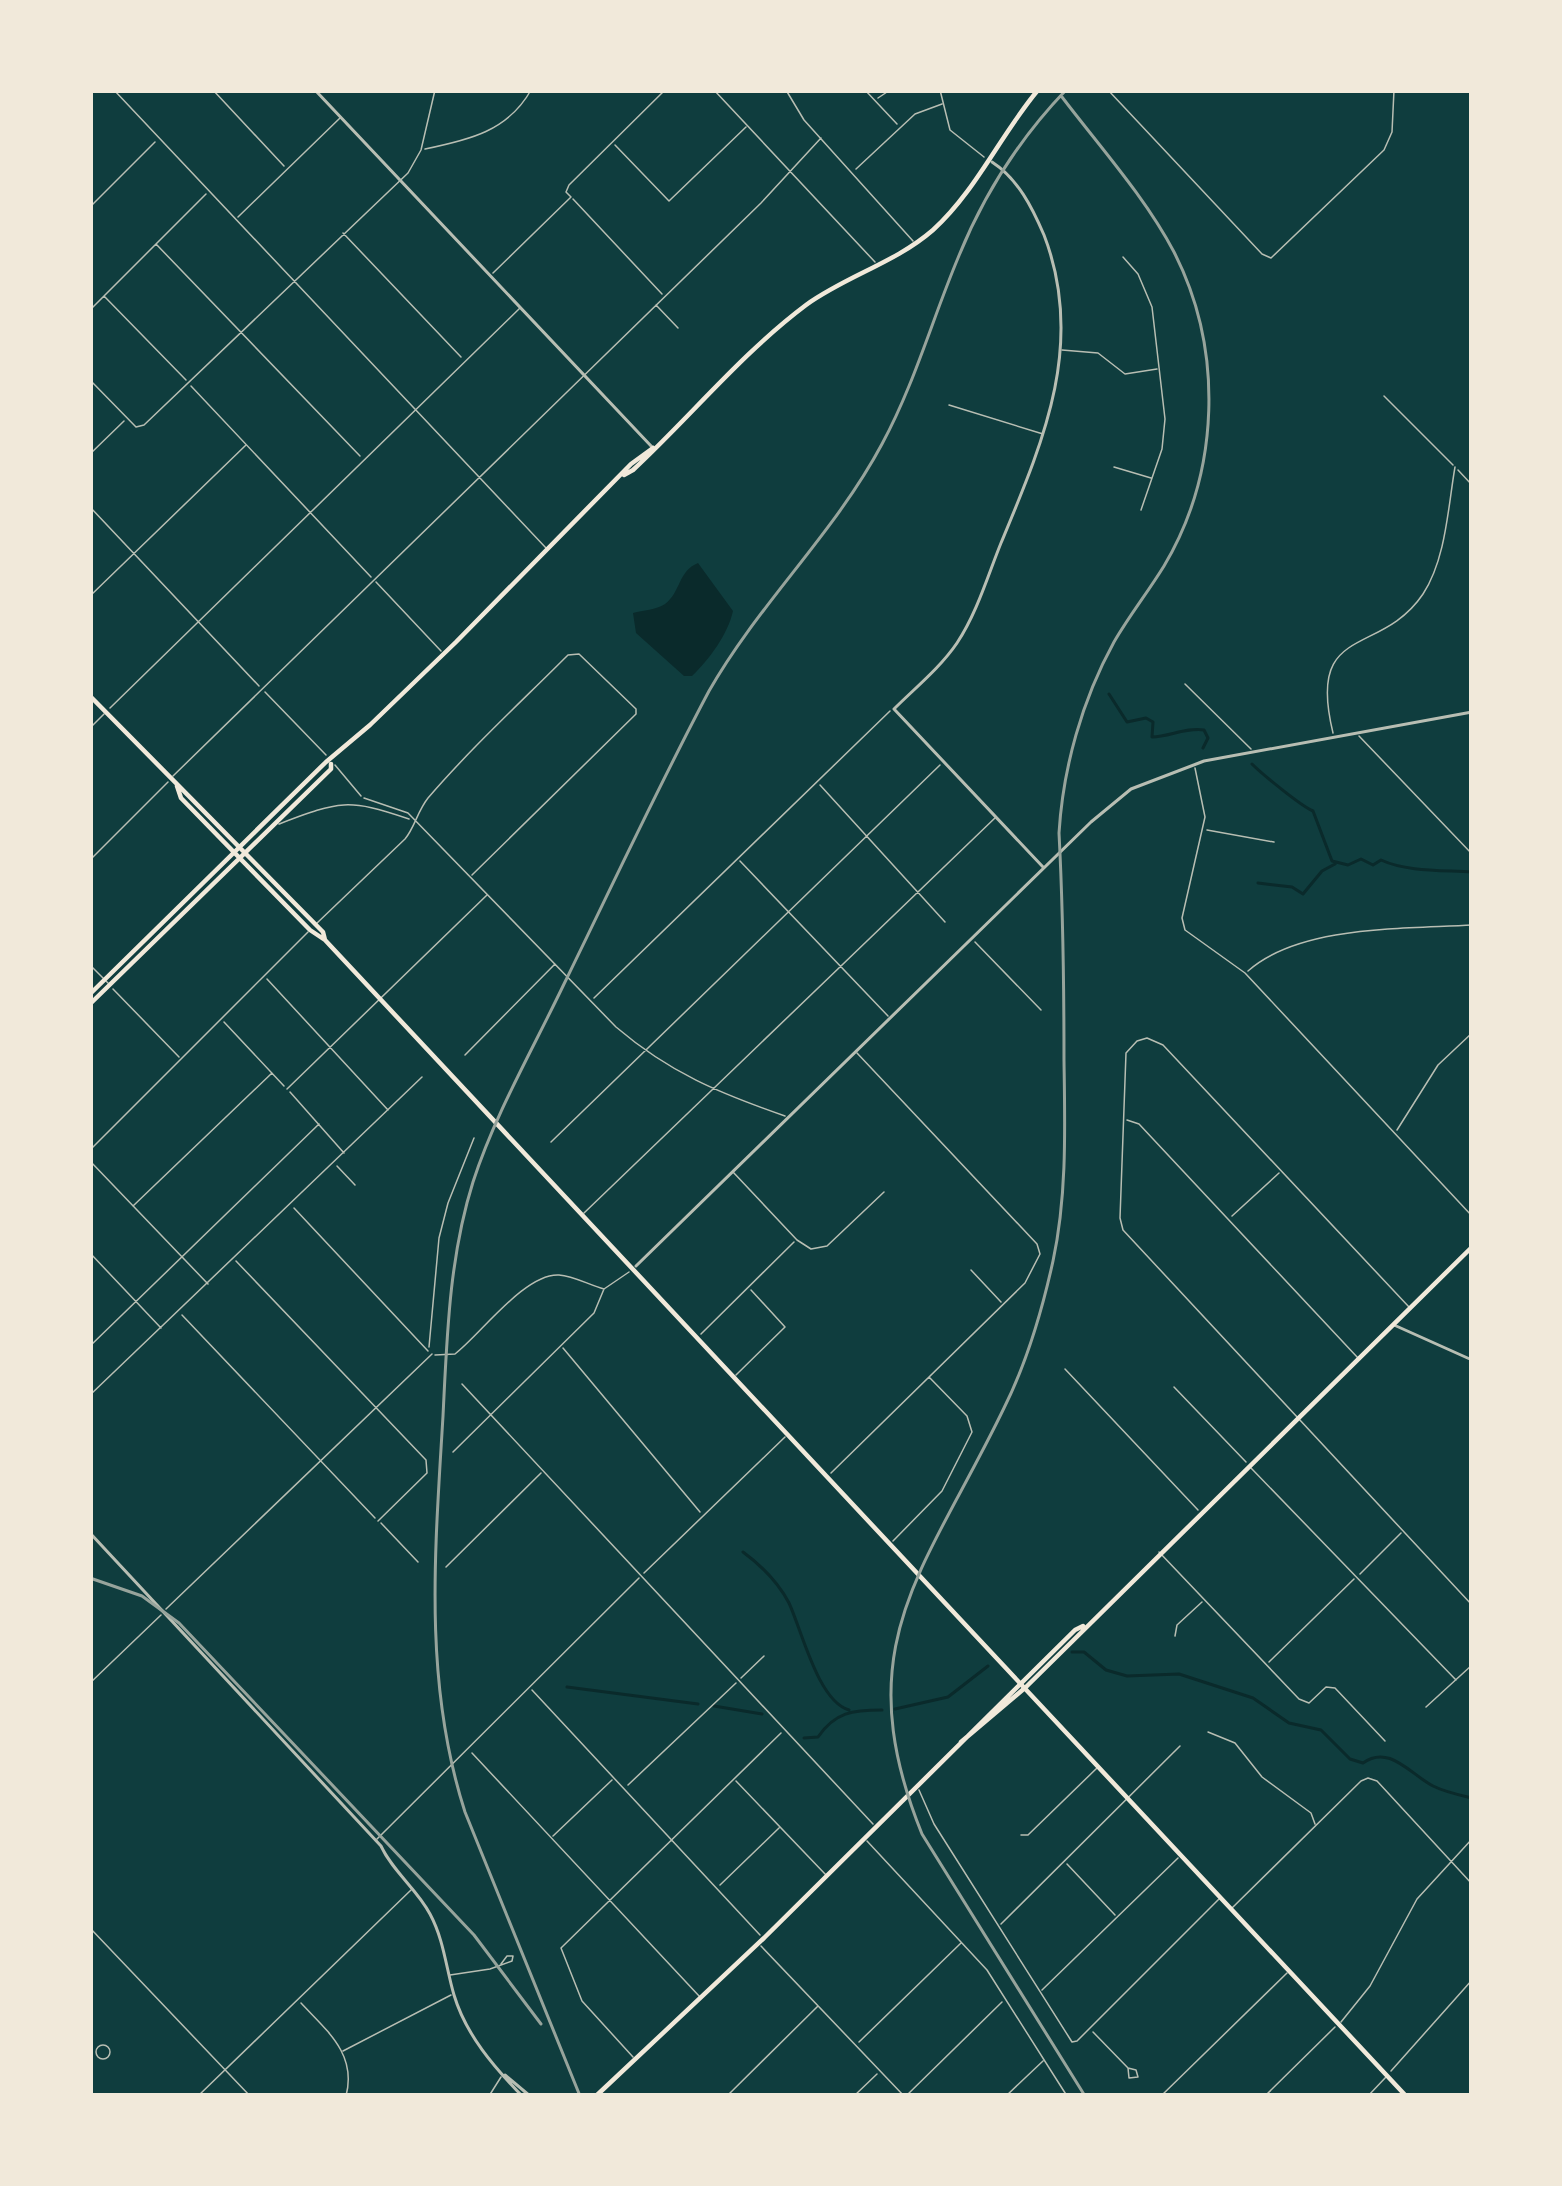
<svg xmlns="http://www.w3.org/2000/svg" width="1562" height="2186" viewBox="0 0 1562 2186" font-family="Barlow,sans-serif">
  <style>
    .water { fill: #0a2a2b }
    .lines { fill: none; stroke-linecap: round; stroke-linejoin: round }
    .stream { stroke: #0a2a2b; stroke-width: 3 }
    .minor { stroke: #b8beb3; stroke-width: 1.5 }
    .tertiary { stroke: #b8beb3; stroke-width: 3 }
    .secondary { stroke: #f1e9da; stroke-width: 4.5 }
    .primary { stroke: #f1e9da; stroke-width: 4.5 }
    .rail { stroke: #97a49c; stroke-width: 3 }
  </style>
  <rect width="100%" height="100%" fill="#0f3d3e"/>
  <path class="water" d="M698 563 733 611C728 634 709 660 692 676H684L636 633 633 613C643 610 656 610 665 604 681 592 678 571 698 563Z"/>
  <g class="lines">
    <path class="stream" d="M1109 694 1127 722 1146 718 1153 722 1152 737C1169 737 1186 727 1204 730L1208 738 1203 748
      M1252 764C1262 774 1301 806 1313 811L1332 861 1348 865 1361 859 1373 865 1381 860C1407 872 1443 870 1472 872
      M1258 883 1292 887 1303 894 1322 871 1335 864
      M743 1552C762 1566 778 1582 789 1603 802 1631 818 1701 849 1710
      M1072 1652H1084L1106 1670 1127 1676 1179 1674 1253 1698 1289 1723 1321 1730 1350 1759 1363 1763C1389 1744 1410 1774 1433 1786 1445 1792 1459 1795 1472 1798
      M567 1687 698 1704
      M714 1706 762 1714
      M895 1709 948 1697 988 1666
      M804 1738 818 1737C835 1712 853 1710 882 1710"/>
    <path class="minor" d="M114 90 546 548
      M213 90 284 166
      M714 90 875 262
      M786 90 804 120 913 241
      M865 90 897 124
      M940 90 950 130 984 157
      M1108 90 1262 254 1271 258 1384 150 1392 132 1394 90
      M878 98 890 90
      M615 145 669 201 746 127
      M425 149C469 140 508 131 531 90
      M856 169 915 114 942 104
      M573 199 662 294
      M90 207 155 142
      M238 217 340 118
      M343 233 461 357
      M156 244 360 456
      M1123 257 1138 274 1152 307 1165 419 1162 449 1141 510
      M493 273 571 197 566 192 569 185 665 90
      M104 296 186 380
      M656 305 678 328
      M90 310 206 194
      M1062 350 1098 353 1125 374 1157 369
      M90 380 136 427 144 425 408 173 421 150 435 90
      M191 386 371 577
      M1384 396 1453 465
      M949 405 1043 434
      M90 454 124 421
      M1114 467 1151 478
      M1458 470 1472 485
      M90 507 259 686
      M376 582 441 651
      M90 596 246 445
      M1185 684 1251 749
      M265 692 326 755
      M110 708 520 308
      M90 728 104 714
      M1333 733C1306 622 1380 658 1423 594 1446 559 1448 507 1455 467
      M1359 736 1472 854
      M335 765 361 796
      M1195 768 1205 817 1182 918 1185 930 1245 973 1472 1216
      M173 776 761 203 821 138
      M820 785 945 922
      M364 798 408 813 616 1027C670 1073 719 1093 785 1116
      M279 824C340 801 347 798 409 819
      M1207 830 1274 842
      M90 860 168 782
      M740 861 888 1016
      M316 924 405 839C415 827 417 812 428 798 471 748 521 702 568 655L579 654 636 709V714L472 875
      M975 942 1041 1010
      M90 965 108 983
      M1248 971C1300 925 1405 929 1472 925
      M267 979 388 1110
      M113 989 179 1057
      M594 998 890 711
      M224 1022 284 1086
      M465 1055 555 964
      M287 1089 487 895
      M290 1092 344 1153
      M1127 1120 1139 1124 1358 1358
      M1397 1130 1438 1065 1472 1033
      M551 1142 940 765
      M90 1150 308 932
      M90 1161 208 1284
      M337 1166 355 1185
      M733 1172 797 1240 811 1249 827 1246 884 1192
      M133 1206 272 1073
      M294 1208 428 1351
      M584 1213 996 817
      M1232 1216 1279 1173
      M90 1253 161 1328
      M236 1261 426 1460 427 1473 378 1521
      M971 1270 1001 1302
      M1409 1307 1163 1045 1147 1038 1137 1041 1126 1053 1120 1218 1123 1230 1472 1605
      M182 1315 375 1518
      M701 1334 794 1242
      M90 1346 319 1124
      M429 1347 439 1238 448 1203 474 1138
      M563 1348 700 1512
      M435 1355 455 1354C481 1334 525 1273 559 1275 574 1276 589 1285 604 1289L629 1272
      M1065 1369 1198 1510
      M736 1375 785 1327 751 1290
      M462 1384 873 1824
      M1174 1387 1246 1462
      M90 1395 422 1077
      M453 1452 594 1313 604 1289
      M1251 1468 1456 1680
      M831 1473 1025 1283 1040 1254 1037 1244 857 1053
      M381 1523 418 1562
      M893 1541 942 1491 972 1432 967 1416 929 1377
      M1159 1552 1299 1699 1309 1703 1326 1687 1335 1688 1385 1741
      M446 1567 541 1473
      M644 1573 785 1437
      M1360 1574 1401 1533
      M166 1609 432 1354
      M1175 1636 1177 1625 1202 1602
      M1269 1662 1354 1579
      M741 1678 764 1656
      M90 1683 161 1615
      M532 1690 760 1935
      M1426 1707 1472 1665
      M1208 1732 1235 1743 1262 1777 1311 1813 1315 1824
      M472 1753 700 1997
      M736 1781 826 1875
      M628 1785 736 1683
      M919 1790 934 1824 1072 2042 1077 2041 1219 1899
      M1021 1835H1028L1097 1768
      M553 1836 612 1780
      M377 1839 639 1578
      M867 1841 987 1970 1067 2096
      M1067 1864 1115 1915
      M720 1885 779 1828
      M1232 1908 1361 1781 1368 1778 1377 1781 1472 1884
      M1001 1924 1180 1746
      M90 1928 250 2096
      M761 1946 904 2096
      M450 1975 490 1969 512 1961 513 1956H507L501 1964
      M1042 1990 1178 1858
      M301 2003C327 2031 357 2054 346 2096
      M1341 2022 1370 1986 1417 1899 1472 1839
      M1093 2032 1128 2068 1129 2078 1138 2077 1136 2070 1128 2068
      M859 2042 961 1943
      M96 2052a7 7 0 1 1 14 0a7 7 0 1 1-14 0Z
      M343 2051 451 1995
      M633 2057 582 2001 561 1948 781 1733
      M1391 2071 1472 1980
      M198 2096 411 1890
      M489 2096 501 2077
      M727 2096 818 2006
      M854 2096 877 2074
      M906 2096 1002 2002
      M1006 2096 1043 2061
      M1161 2096 1287 1973
      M1265 2096 1335 2027
      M1368 2096 1386 2077"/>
    <path class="tertiary" d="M315 90 652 447
      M992 162C1018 179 1032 207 1044 235 1086 344 1043 442 1001 543 988 575 977 613 957 643 940 668 915 688 894 709L1043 867
      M636 1266 1091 822 1131 789 1204 761 1472 712
      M1394 1325 1472 1360
      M90 1533 381 1846C393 1872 417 1889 430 1914 444 1940 446 1968 454 1995 466 2035 494 2067 522 2096
      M505 2075 530 2096"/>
    <path class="secondary" d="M961 1742 1026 1687 1472 1247
      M596 2096 764 1938 1075 1630 1083 1626"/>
    <path class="primary" d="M624 475 633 470C691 416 742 353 806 305 846 276 895 263 933 230 976 191 1001 134 1038 90
      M90 696 323 932 325 940
      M177 786 181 798 310 930 325 940 1406 2096
      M90 994 326 762 370 725 456 642 631 464 653 448
      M90 1004 331 769V764"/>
    <path class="rail" d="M1062 97C1100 147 1145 197 1174 252 1224 350 1220 472 1164 566 1148 592 1129 616 1114 642 1082 700 1063 768 1059 833 1063 909 1064 985 1064 1061 1065 1128 1067 1196 1053 1261 1042 1311 1027 1362 1004 1408 926 1570 845 1644 922 1834L1085 2096
      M90 1578 142 1596 179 1623 474 1935 541 2024
      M580 2096 465 1812C423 1682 435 1551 443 1416 447 1337 449 1258 473 1182 495 1114 533 1049 564 984 612 886 658 787 709 691 759 603 834 534 882 444 914 385 932 320 958 258 983 196 1020 138 1066 90"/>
  </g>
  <rect width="1562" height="2186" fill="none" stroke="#f1e9da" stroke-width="186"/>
</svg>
